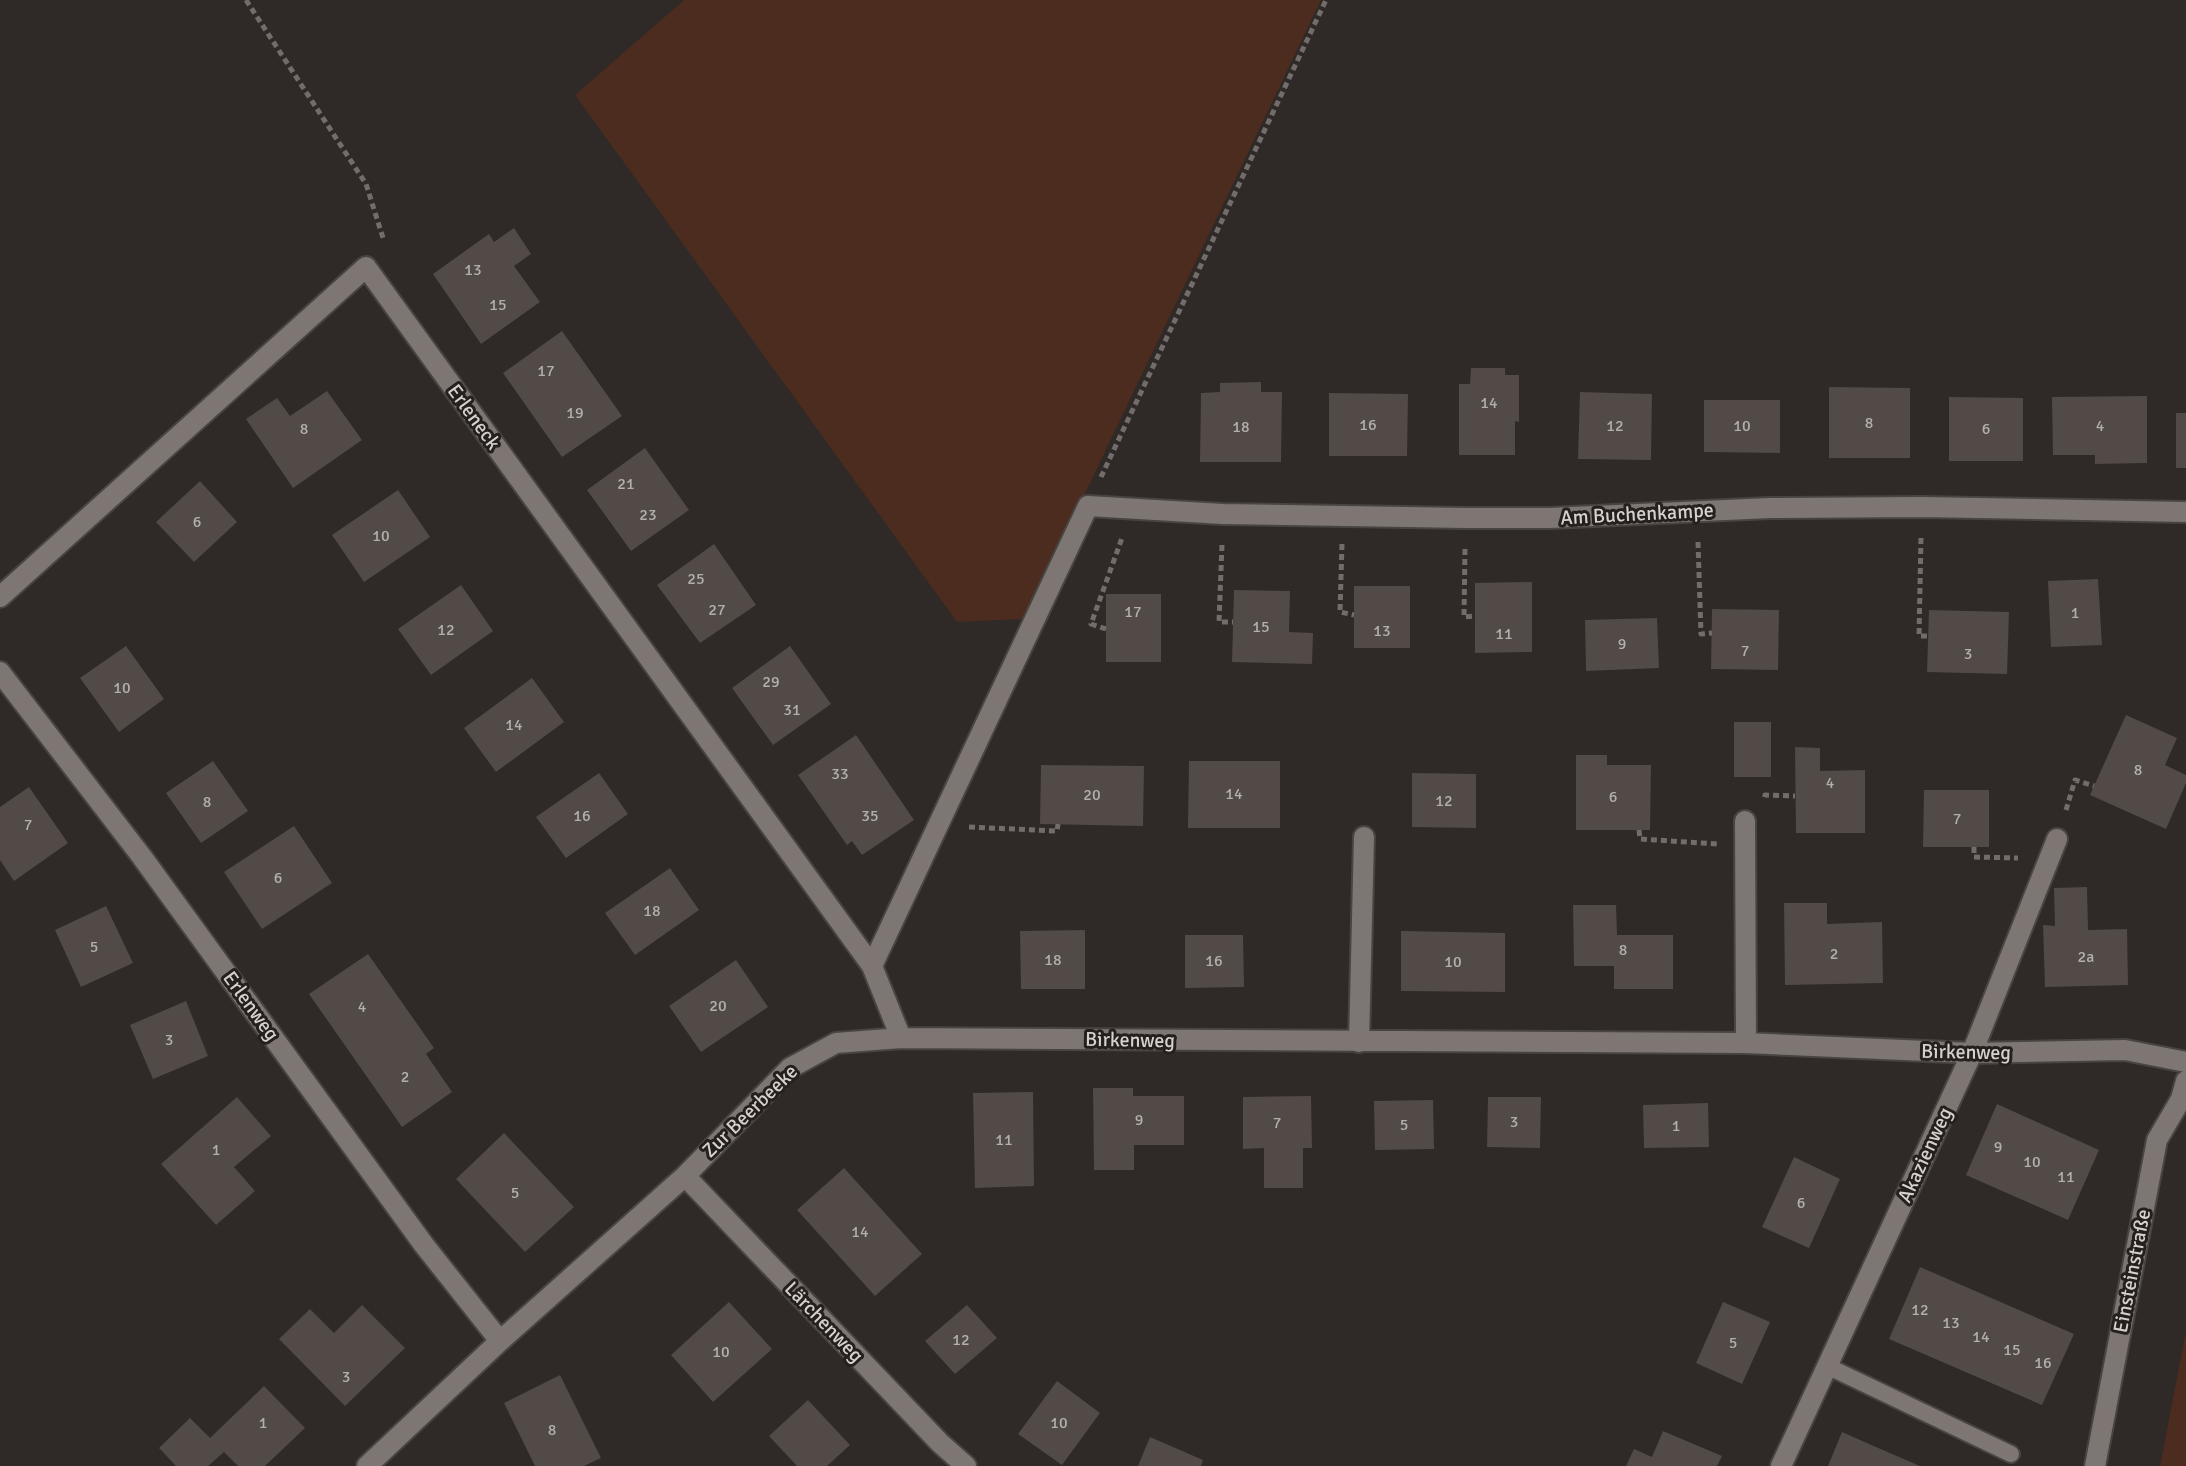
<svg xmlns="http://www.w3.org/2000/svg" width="2186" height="1466" viewBox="0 0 2186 1466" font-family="Signika,sans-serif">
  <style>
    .green { fill: #4b2c1e }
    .building { fill: #514a47 }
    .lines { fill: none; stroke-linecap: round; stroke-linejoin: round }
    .lane-casing { stroke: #484441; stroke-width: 20 }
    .street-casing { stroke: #484441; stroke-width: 24 }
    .path { stroke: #726d6b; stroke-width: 5; stroke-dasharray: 6 4; stroke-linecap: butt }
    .lane { stroke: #7d7673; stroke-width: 16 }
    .street { stroke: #7d7673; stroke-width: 20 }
    .labels { text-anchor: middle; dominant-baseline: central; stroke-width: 6; stroke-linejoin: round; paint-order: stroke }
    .number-label { font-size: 16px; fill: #b4afad }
    .street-label { font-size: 20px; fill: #d5d1cf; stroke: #26201d }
  </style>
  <rect width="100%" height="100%" fill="#2f2927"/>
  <path class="green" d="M684 0H1321L1025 619 957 622 575 95Z
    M2186 1331V1466H2160Z"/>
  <path class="building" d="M514 228 531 254 514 266 540 302 481 344 433 274 489 234 494 242Z
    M562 331 622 416 562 457 503 373Z
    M1471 368H1505V375H1519V422L1515 421V455H1459V384H1470Z
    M1261 382V392H1282L1281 462H1200L1201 393 1220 392V383Z
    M1829 387 1910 388V458H1829Z
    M327 391 362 440 293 488 246 419 277 398 290 416Z
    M1580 392 1652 394 1651 460 1578 459Z
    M1329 393 1408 394 1407 456H1329Z
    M2147 396V463L2095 464V455H2053L2052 397Z
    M1949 397 2023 398V461H1949Z
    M1704 400H1780V453L1704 452Z
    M2176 413H2186V468H2176Z
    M645 448 689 510 631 551 587 490Z
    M200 481 237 522 194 562 156 522Z
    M398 490 430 537 364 582 332 535Z
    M714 544 756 605 700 643 657 585Z
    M2098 579 2102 645 2051 647 2048 581Z
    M1532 582V652L1475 653V583Z
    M461 585 493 631 431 675 398 629Z
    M1354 586H1410V648H1354Z
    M1234 590 1290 591 1289 632 1313 633 1312 664 1232 662Z
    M1106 594H1161V662H1106Z
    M1712 609 1779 610 1778 670 1711 669Z
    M1929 610 2009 612 2007 674 1927 672Z
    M1657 618 1659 668 1586 671 1585 620Z
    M126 646 164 699 119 732 80 678Z
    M790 646 831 704 773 745 732 688Z
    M532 678 564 722 496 772 464 728Z
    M2126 715 2177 738 2165 765 2186 775V783L2166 829 2090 795Z
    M1734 722H1771V777H1734Z
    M856 735 914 820 862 855 852 841 847 845 798 775Z
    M1795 747 1820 748V771L1865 770V833H1796Z
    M1576 755H1607V765H1651L1650 830H1576Z
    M213 761 248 811 201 843 166 793Z
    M1189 761H1280V828H1188Z
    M1041 765 1144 766 1143 826 1040 824Z
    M599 773 628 814 566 858 536 817Z
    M1412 773 1476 774V828L1412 827Z
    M29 787 68 843 14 881 0 860V807Z
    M1924 790H1989V847H1923Z
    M294 826 332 883 262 929 224 872Z
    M670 868 699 910 635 955 605 913Z
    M2087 887 2088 930 2127 929 2128 985 2045 987 2043 925 2055 926 2054 888Z
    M1784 903H1827V924L1882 922 1883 983 1785 985Z
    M1573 905H1616L1617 935H1673V989H1614V966H1574Z
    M106 906 133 963 81 987 55 930Z
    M1085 930V989H1021L1020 931Z
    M1401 931 1505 933V992L1401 991Z
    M1185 935H1243L1244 987 1185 988Z
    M368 954 434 1048 426 1054 452 1092 402 1127 309 994Z
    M736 960 768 1007 701 1052 669 1006Z
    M186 1001 208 1056 153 1079 130 1025Z
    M1093 1088H1133V1096H1184V1145H1134V1170H1094Z
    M1033 1092 1034 1186 975 1188 973 1093Z
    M1311 1096 1312 1148H1303V1188H1264V1148L1243 1149V1097Z
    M237 1097 271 1136 234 1167 255 1191 216 1225 161 1164Z
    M1488 1097H1541L1540 1148 1487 1147Z
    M1433 1100 1434 1149 1375 1150 1374 1101Z
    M1708 1103 1709 1147 1644 1148 1643 1105Z
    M1997 1104 2099 1150 2068 1220 1966 1175Z
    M504 1133 574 1207 525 1252 456 1179Z
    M1794 1157 1840 1179 1809 1248 1762 1227Z
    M844 1168 922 1254 875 1296 797 1210Z
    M1920 1267 2074 1334 2042 1405 1889 1339Z
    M729 1302 772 1349 713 1402 671 1355Z
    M1723 1302 1770 1322 1742 1384 1696 1363Z
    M362 1305 405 1348 345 1406 279 1339 310 1309 334 1333Z
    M967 1305 997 1338 955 1374 925 1341Z
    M560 1375 601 1458 584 1466H535L504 1403Z
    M1057 1381 1100 1413 1062 1465 1018 1434Z
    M264 1386 305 1428 265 1466H238L224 1452 208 1466H176L159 1448 190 1418 210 1438Z
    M808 1400 850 1445 827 1466H797L769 1436Z
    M1663 1431 1722 1456 1717 1466H1626L1634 1449 1652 1457Z
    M1842 1432 1876 1447 1920 1466H1828Z
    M1150 1437 1203 1460 1201 1466H1138Z"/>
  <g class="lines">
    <g class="lane-casing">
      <path id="lane" d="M1827 1366 2011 1454"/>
    </g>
    <g class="street-casing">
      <path id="street" d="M0 597 366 267 872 966
        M0 672 142 857 424 1245 500 1341
        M1745 821 1746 1043
        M901 1038 872 966 1088 506 1223 514 1466 518H1550L1770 508 1922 507 2186 512
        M1359 1042 1364 837
        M685 1176 940 1443 966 1466
        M367 1466 500 1341 685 1176 790 1068 836 1043 901 1038 1746 1043 1972 1053 2125 1050 2186 1062
        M1781 1466 1972 1053 2057 839
        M2095 1466 2157 1140 2181 1099 2186 1081"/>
    </g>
    <path class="path" d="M246 0 366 184 384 241
      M1101 477 1326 0
      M1921 538 1919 636H1928
      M1698 542 1701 634 1712 633
      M1342 544 1340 612 1354 615
      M1222 545 1219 622H1233
      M1465 549 1464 617 1475 616
      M1106 629 1091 624 1122 538
      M1765 797V795L1795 796
      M2066 810 2075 780 2094 786
      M969 827 1057 831 1058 824
      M1639 830 1640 839 1717 844
      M1974 847V857L2018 858"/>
    <use href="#lane" class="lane"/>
    <use href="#street" class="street"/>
  </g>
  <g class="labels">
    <g class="number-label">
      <text x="473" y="270">13</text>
      <text x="498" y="305">15</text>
      <text x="546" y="371">17</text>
      <text x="1489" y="403">14</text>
      <text x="575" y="413">19</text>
      <text x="1869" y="423">8</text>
      <text x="1368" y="425">16</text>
      <text x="1615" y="426">12</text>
      <text x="1742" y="426">10</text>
      <text x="2100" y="426">4</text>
      <text x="1241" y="427">18</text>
      <text x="304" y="429">8</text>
      <text x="1986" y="429">6</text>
      <text x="626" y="484">21</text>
      <text x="648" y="515">23</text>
      <text x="197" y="522">6</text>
      <text x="381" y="536">10</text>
      <text x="696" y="579">25</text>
      <text x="717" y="610">27</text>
      <text x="1133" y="612">17</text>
      <text x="2075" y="613">1</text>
      <text x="1261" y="627">15</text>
      <text x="446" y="630">12</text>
      <text x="1382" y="631">13</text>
      <text x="1504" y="634">11</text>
      <text x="1622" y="644">9</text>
      <text x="1745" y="651">7</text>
      <text x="1968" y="654">3</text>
      <text x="771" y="682">29</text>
      <text x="122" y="688">10</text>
      <text x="792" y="710">31</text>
      <text x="514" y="725">14</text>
      <text x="2138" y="770">8</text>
      <text x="840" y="774">33</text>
      <text x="1830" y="783">4</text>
      <text x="1234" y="794">14</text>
      <text x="1092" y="795">20</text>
      <text x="1613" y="797">6</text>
      <text x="1444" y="801">12</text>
      <text x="207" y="802">8</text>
      <text x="582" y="816">16</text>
      <text x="870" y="816">35</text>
      <text x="1957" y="819">7</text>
      <text x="28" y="825">7</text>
      <text x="278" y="878">6</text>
      <text x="652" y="911">18</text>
      <text x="94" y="947">5</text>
      <text x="1623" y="950">8</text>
      <text x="1834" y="954">2</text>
      <text x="2086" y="957">2a</text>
      <text x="1053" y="960">18</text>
      <text x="1214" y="961">16</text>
      <text x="1453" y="962">10</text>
      <text x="718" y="1006">20</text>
      <text x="362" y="1007">4</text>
      <text x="169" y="1040">3</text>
      <text x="405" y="1077">2</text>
      <text x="1139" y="1120">9</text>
      <text x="1514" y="1122">3</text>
      <text x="1277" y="1123">7</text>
      <text x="1404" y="1125">5</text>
      <text x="1676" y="1126">1</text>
      <text x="1004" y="1140">11</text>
      <text x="1998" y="1147">9</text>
      <text x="216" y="1150">1</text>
      <text x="2032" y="1162">10</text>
      <text x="2066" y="1177">11</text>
      <text x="515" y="1193">5</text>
      <text x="1801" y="1203">6</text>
      <text x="860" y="1232">14</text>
      <text x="1920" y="1310">12</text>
      <text x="1951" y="1323">13</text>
      <text x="1981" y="1337">14</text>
      <text x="961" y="1340">12</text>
      <text x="1733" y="1343">5</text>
      <text x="2012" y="1350">15</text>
      <text x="721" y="1352">10</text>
      <text x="2043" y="1363">16</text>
      <text x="346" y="1377">3</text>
      <text x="263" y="1423">1</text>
      <text x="1059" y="1423">10</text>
      <text x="552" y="1430">8</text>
    </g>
    <g class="street-label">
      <text transform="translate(474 417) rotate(54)">Erleneck</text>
      <text transform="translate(1637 514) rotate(-3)">Am Buchenkampe</text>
      <text transform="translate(251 1006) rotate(54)">Erlenweg</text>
      <text transform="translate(1130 1040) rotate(1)">Birkenweg</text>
      <text transform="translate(1966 1052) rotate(1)">Birkenweg</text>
      <text transform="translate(750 1111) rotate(-44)">Zur Beerbeeke</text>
      <text transform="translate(1925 1155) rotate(-65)">Akazienweg</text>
      <text transform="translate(2132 1271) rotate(-79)">Einsteinstraße</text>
      <text transform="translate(824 1322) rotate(46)">Lärchenweg</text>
    </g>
  </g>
</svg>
